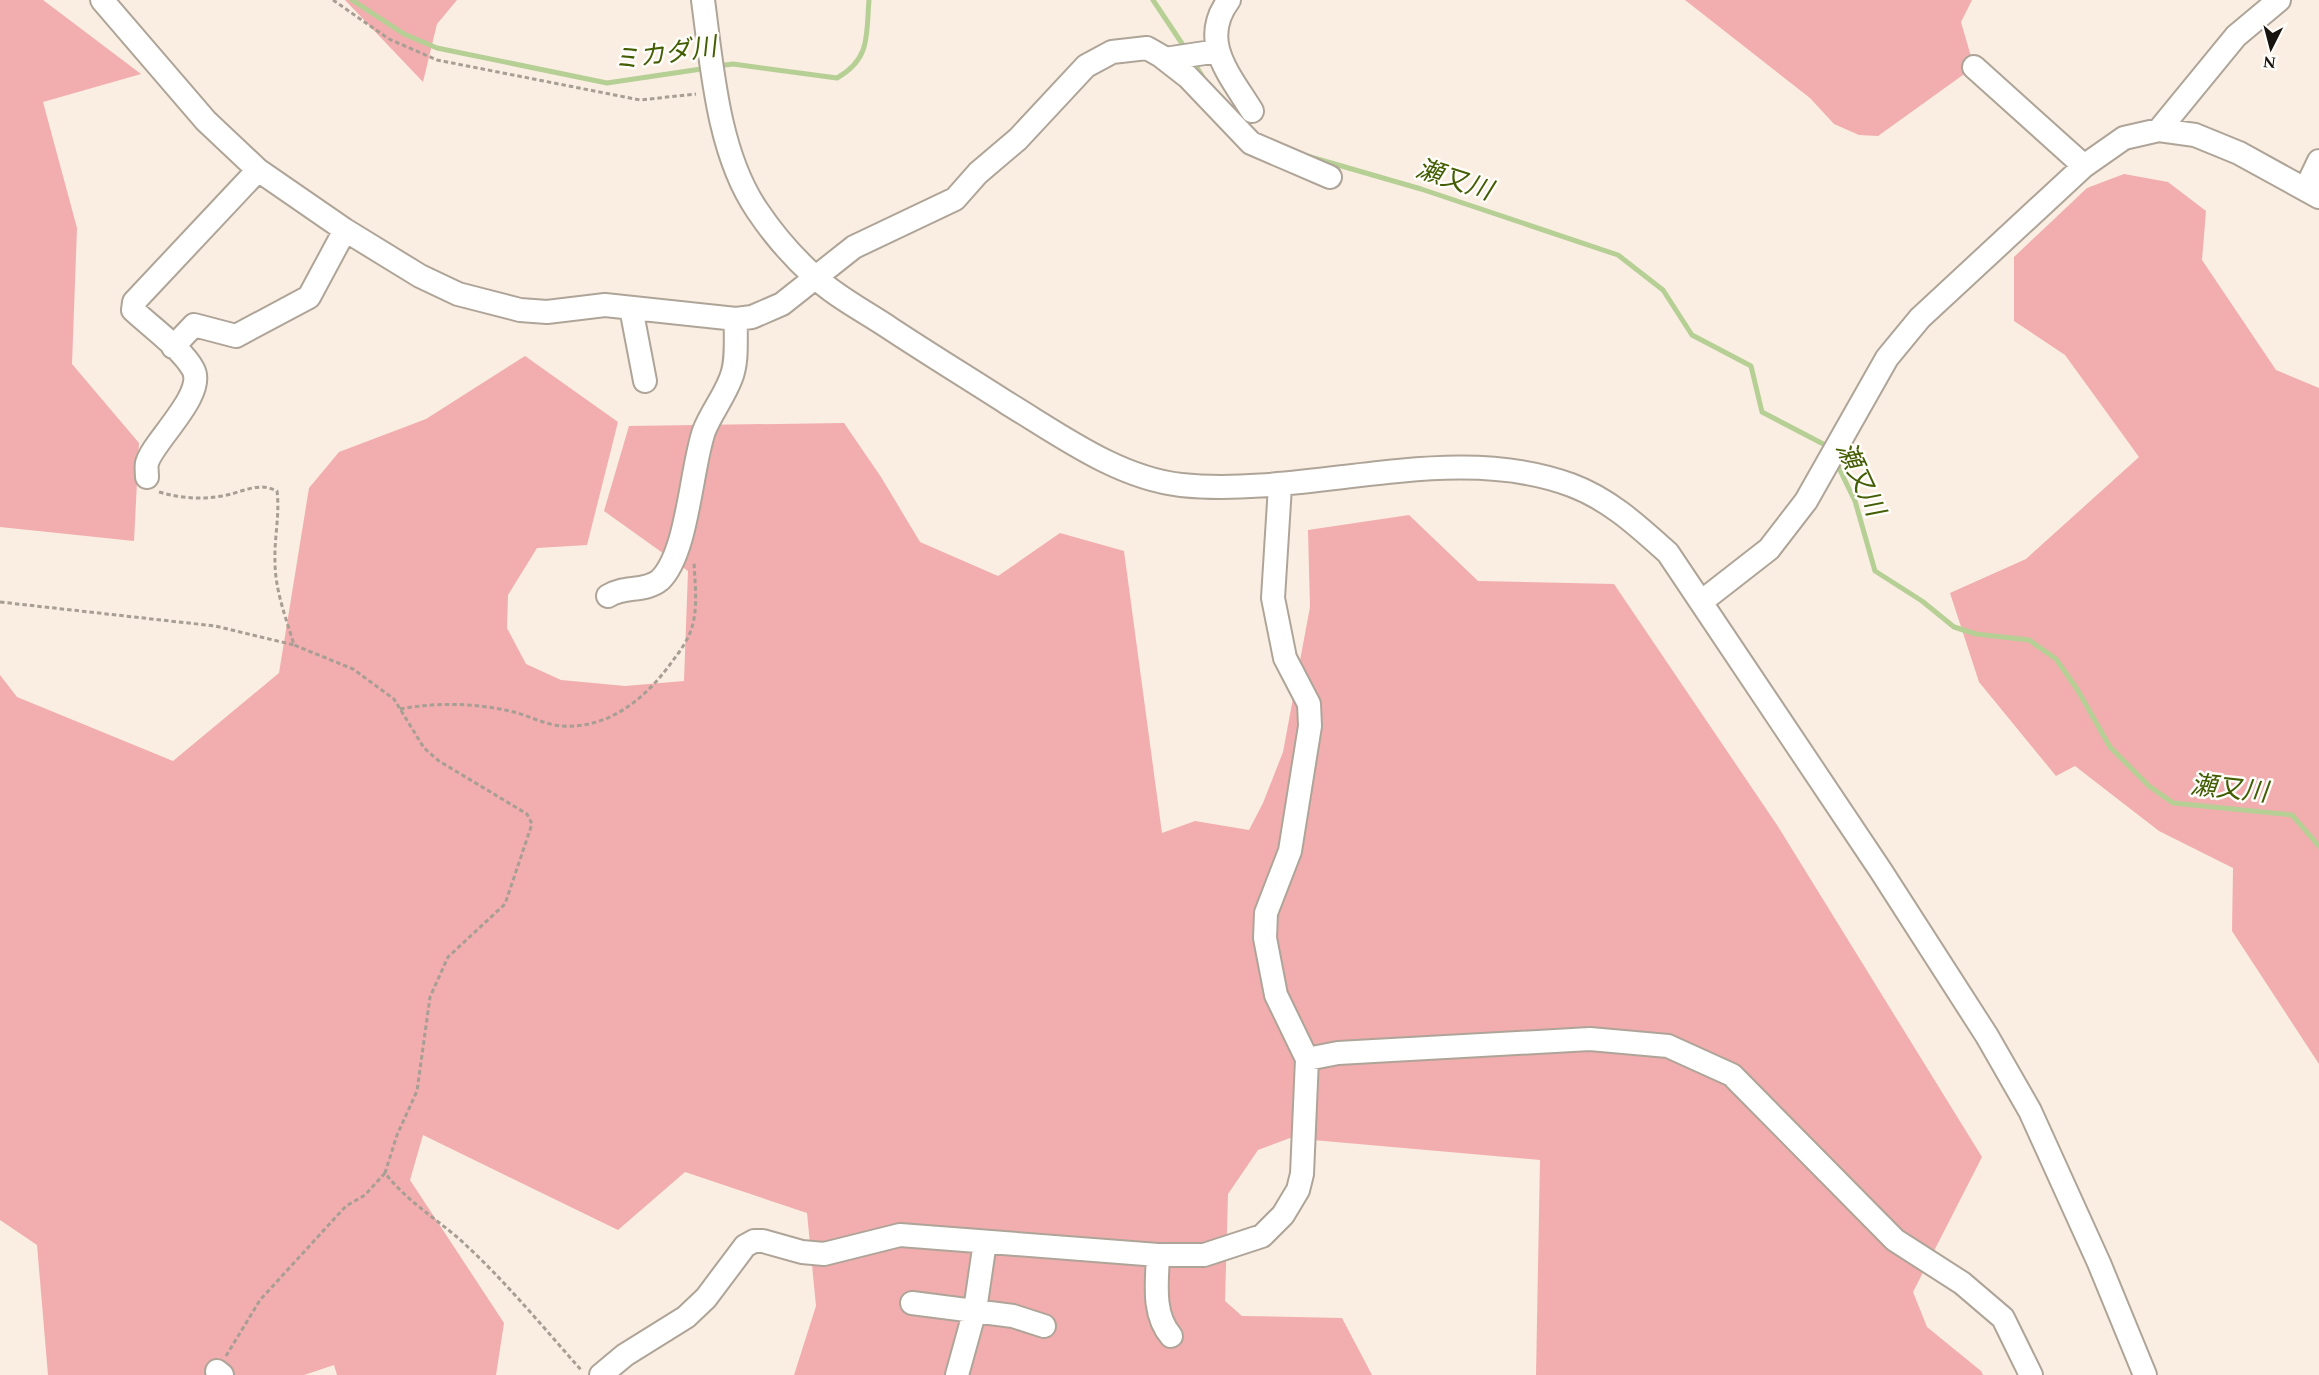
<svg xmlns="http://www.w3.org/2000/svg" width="2319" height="1375" viewBox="0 0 2319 1375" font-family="Spectral,'Noto Sans JP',serif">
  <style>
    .forest { fill: #f2adaf }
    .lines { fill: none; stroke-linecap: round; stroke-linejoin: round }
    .stream { stroke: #b6cf95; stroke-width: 5 }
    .minor-casing { stroke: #afa498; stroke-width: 26 }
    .path { stroke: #a79e94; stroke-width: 3; stroke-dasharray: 4.5 3; stroke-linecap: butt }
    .minor { stroke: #fff; stroke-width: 22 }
    .labels { text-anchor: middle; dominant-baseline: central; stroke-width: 5; stroke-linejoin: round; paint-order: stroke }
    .water-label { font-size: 26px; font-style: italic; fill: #425d03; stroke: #fffdfa }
  </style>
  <rect width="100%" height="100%" fill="#f9eee1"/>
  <path class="forest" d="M0 0H43L141 74 43 102 77 228 72 364 139 443 134 541 0 527Z
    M345 0H457L437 24 423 82Z
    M1685 0H1972L1961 22 1974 67 1878 136 1859 135 1834 124 1810 98Z
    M2124 174 2168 182 2206 211 2202 260 2276 370 2319 388V1064L2232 931 2233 868 2159 831 2075 766 2056 776 1979 682 1950 593 2026 559 2139 457 2065 355 2014 321V257L2087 188Z
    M525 356 618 422 587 545 537 548 508 595 507 628 526 664 561 680 625 686 684 681 688 571 604 511 629 426 844 423 881 477 920 542 998 576 1060 533 1124 551 1162 833 1195 821 1249 830 1263 803 1283 752 1310 607 1308 530 1409 515 1478 581 1614 584 1777 825 1982 1157 1913 1292 1927 1327 1981 1371 1983 1375H1536L1540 1160 1290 1138 1258 1150 1228 1194 1225 1301 1242 1316 1342 1318 1372 1375H794L816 1306 807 1213 685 1172 618 1230 423 1135 410 1180 504 1323 496 1375H337L334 1365 304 1375H48L37 1245 0 1220V675L17 697 173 761 279 673 309 488 339 452 426 419Z"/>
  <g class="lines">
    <path class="stream" d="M352 0 404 34 437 48 607 83 708 68
      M1153 0 1187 51
      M1193 61 1204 79
      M717 66 733 64 837 78C871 59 866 35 869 0
      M1307 156 1421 189 1618 255 1663 290 1692 335 1751 366 1762 412 1829 447
      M1835 460 1855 501 1875 571 1922 601 1954 627 1976 634 2029 640 2056 659 2077 689 2110 747 2149 786 2173 803 2292 815 2319 846"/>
    <g class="minor-casing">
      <path id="minor" d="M102 0 206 121 258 170 345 230 420 276 458 294 520 310 547 312 605 305 736 319 752 317 782 304 854 247 955 199 978 173 1018 139 1086 66 1112 52 1147 48 1161 56 1188 77 1251 143 1330 177
        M703 0C712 67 718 153 757 210 773 234 793 257 814 276 836 297 866 312 891 329 929 354 968 378 1007 403 1060 435 1118 478 1181 485 1308 498 1450 440 1571 485 1609 499 1638 526 1668 553L1881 871 1987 1036 2030 1111 2099 1263 2145 1375
        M1229 0C1198 41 1230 75 1252 111
        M1165 59 1218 51
        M1974 67 2084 166
        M2159 130 2236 36 2279 0
        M2306 188 2319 161
        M631 308 645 381
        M173 347 194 325 236 336 309 297 345 230
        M147 477C147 473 146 467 147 463 153 441 207 394 193 369 182 349 150 326 133 310L134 302 258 170
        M608 596C623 586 646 592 660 580 688 553 691 468 704 431 711 413 724 397 731 378 738 361 735 338 736 319
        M1701 602 1769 549 1806 501 1887 358 1920 318 2084 166 2124 138 2159 130 2195 135 2239 153 2319 197
        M1307 1059 1338 1053 1590 1039 1668 1046 1732 1075 1895 1240 1962 1283 2003 1318 2031 1375
        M1158 1255C1157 1282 1152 1314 1171 1336
        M912 1303 1013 1316 1044 1326
        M217 1371 222 1375
        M601 1375 625 1355 686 1317 706 1298 745 1246 754 1241H763L802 1252 824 1254 900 1235 1158 1255H1204L1262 1236 1283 1215 1298 1190 1302 1174 1307 1059 1276 995 1265 938 1266 913 1290 851 1310 726 1309 704 1285 658 1273 598 1280 486
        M957 1375 975 1310 985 1242"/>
    </g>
    <path class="path" d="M333 0 389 39 437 60 640 100 696 94
      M159 492C180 498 200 500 222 496 242 493 257 481 277 491 280 515 274 538 275 562 275 590 286 618 294 645L353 669 394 699 424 748 439 761 527 814 532 824 505 904 448 957 430 997 417 1091 397 1135 385 1173C405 1199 432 1216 457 1237 502 1277 542 1326 582 1371
      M0 602 215 626 294 645
      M400 709C438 702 476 703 514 712 529 716 546 725 562 726 611 729 648 696 674 659 681 650 689 638 692 627 698 607 695 584 694 563
      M226 1356 260 1300 346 1206 365 1195 385 1173"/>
    <use href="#minor" class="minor"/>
  </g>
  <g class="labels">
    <g class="water-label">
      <text transform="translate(665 54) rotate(-8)">ミカダ川</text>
      <text transform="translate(1454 180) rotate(18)">瀬又川</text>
      <text transform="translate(1860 479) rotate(65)">瀬又川</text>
      <text transform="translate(2229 789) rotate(6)">瀬又川</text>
    </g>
  </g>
  <g transform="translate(2271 48) rotate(186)" stroke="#fffdfa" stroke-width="4.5" paint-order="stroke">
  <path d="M0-4.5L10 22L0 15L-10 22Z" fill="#17130e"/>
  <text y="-9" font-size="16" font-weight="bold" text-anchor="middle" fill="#17130e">N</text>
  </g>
</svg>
